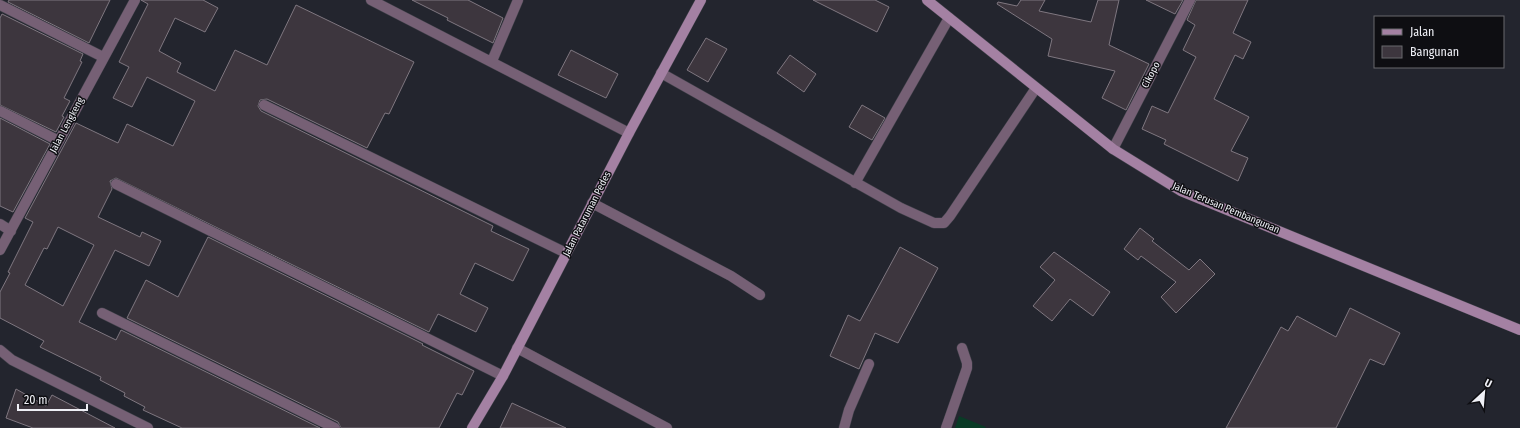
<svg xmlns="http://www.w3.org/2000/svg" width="1520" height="428" viewBox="0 0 1520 428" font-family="'Fira Sans Condensed',sans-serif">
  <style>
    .green { fill: #093b26 }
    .building { fill: #3d363e; stroke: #7f7780; fill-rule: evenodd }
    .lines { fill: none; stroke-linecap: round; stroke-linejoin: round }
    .street-casing { stroke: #40414a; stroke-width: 11 }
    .secondary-casing { stroke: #40414a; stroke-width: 11 }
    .street { stroke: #766075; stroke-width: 10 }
    .secondary { stroke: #a481a3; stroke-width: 10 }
    .labels { text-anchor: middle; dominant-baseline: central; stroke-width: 3; stroke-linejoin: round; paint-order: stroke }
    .street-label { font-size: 10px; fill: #eff0f6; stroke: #0e0e12 }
  </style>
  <rect width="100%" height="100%" fill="#23252e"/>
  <path class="green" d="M959 416 986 427 985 428H955Z"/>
  <path class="building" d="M9 0H110L89 43 8 2Z
    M141 0H203L218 8 205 32 175 18 159 51 181 63 177 72 215 91 235 50 267 65 296 5 414 62 389 114 385 113 367 148 267 99 260 100 258 106 261 111 493 226 491 231 529 249 513 281 475 263 460 294 488 308 476 332 438 314 429 332 116 178 110 181 112 189 98 217 140 237 142 232 161 241 149 266 115 250 79 322 116 340 121 330 320 428H182L143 410 145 407 124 396 125 393 100 380 101 377 40 347 44 341 0 318V292L10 273 8 272 33 222 25 218 76 123 118 143 127 124 173 146 195 101 147 77 132 107 113 98 129 67 119 62 148 4ZM58 227 94 245 63 306 25 285 44 248 47 249Z
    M412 0H468L503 18 493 43 447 20 448 18Z
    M813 0H875L889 7 877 32Z
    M1021 0H1045L1039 11 1091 22 1098 0H1119L1109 45 1149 64 1126 110 1102 98 1115 71 1048 56 1052 39 997 4 998 2 1017 6Z
    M1146 0H1183L1175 14Z
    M1196 0H1248L1233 33 1251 42 1243 59 1235 55 1214 99 1249 117 1231 151 1248 158 1238 181 1164 144 1166 140 1142 129 1152 106 1168 113 1196 57 1183 50 1195 25 1187 20Z
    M2 14 83 54 80 61 82 62 64 98 70 101 62 116 64 117 56 132 0 105V18Z
    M706 38 727 49 708 82 687 70Z
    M571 50 618 74 606 98 558 75Z
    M790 55 816 74 804 92 777 73Z
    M862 105 885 118 872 140 849 127Z
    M0 118 50 144 13 212 0 206Z
    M1140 228 1154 239 1152 241 1189 270 1200 259 1215 274 1176 313 1161 297 1176 282 1141 256 1138 260 1124 249Z
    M208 237 423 344 422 345 474 371 462 395 457 393 439 428H341L338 422 127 318 146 280 178 297Z
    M900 247 938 268 898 343 875 333 859 369 830 356 848 315 860 321Z
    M1054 252 1110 292 1093 316 1070 299 1052 321 1033 306 1055 280 1040 267Z
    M1350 308 1400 333 1384 365 1370 359 1336 428H1226L1281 327 1288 331 1297 316 1336 337Z
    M16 389 46 406 52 395 115 428H33L6 418Z
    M512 403 566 428H500Z"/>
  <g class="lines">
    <g class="street-casing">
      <path id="street" d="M371 0 629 133
        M0 5 103 57
        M492 61 518 0
        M661 73 901 208 934 223H944L950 216 1036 88
        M264 105 566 253
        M0 111 59 141
        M1113 149 1190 0
        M855 183 949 18
        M116 184 503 376
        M592 203 731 276 760 295
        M0 224 11 231
        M0 250 135 0
        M102 313 335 428
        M517 348 667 428
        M0 350 12 360 148 428
        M844 428 849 410 869 364
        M946 428 967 368V363L962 348"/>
    </g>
    <g class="secondary-casing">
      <path id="secondary" d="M927 0 1113 149 1181 191 1520 330
        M472 428 503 376 629 133 701 0"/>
    </g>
    <use href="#street" class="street"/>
    <use href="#secondary" class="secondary"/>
  </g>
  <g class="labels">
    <g class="street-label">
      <text transform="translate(1151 75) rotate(-63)">Cikopo</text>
      <text transform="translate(67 125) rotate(-62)">Jalan Lengkeng</text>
      <text transform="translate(1226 208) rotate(23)">Jalan Terusan Pembangunan</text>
      <text transform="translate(587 214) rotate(-63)">Jalan Pataruman Pedes</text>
    </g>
  </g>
  <rect x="1374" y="16" width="130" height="52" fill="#0e0e12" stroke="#68686d"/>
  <rect x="1382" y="29" width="20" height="6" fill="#a481a3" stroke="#68686d"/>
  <text x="1410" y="36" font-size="12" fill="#eff0f6">Jalan</text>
  <rect x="1382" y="46" width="20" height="12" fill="#3d363e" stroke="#68686d"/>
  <text x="1410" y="56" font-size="12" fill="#eff0f6">Bangunan</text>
  <g transform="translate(1484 392) rotate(26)" stroke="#0e0e12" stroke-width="3" paint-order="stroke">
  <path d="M0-3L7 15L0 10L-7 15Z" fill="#eff0f6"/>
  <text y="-6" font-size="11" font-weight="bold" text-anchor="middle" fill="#eff0f6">U</text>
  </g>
  <path d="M18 404v6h69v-6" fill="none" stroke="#eff0f6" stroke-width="2"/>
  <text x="24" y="404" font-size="12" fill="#eff0f6" stroke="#0e0e12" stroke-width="3" paint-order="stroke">20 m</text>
</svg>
